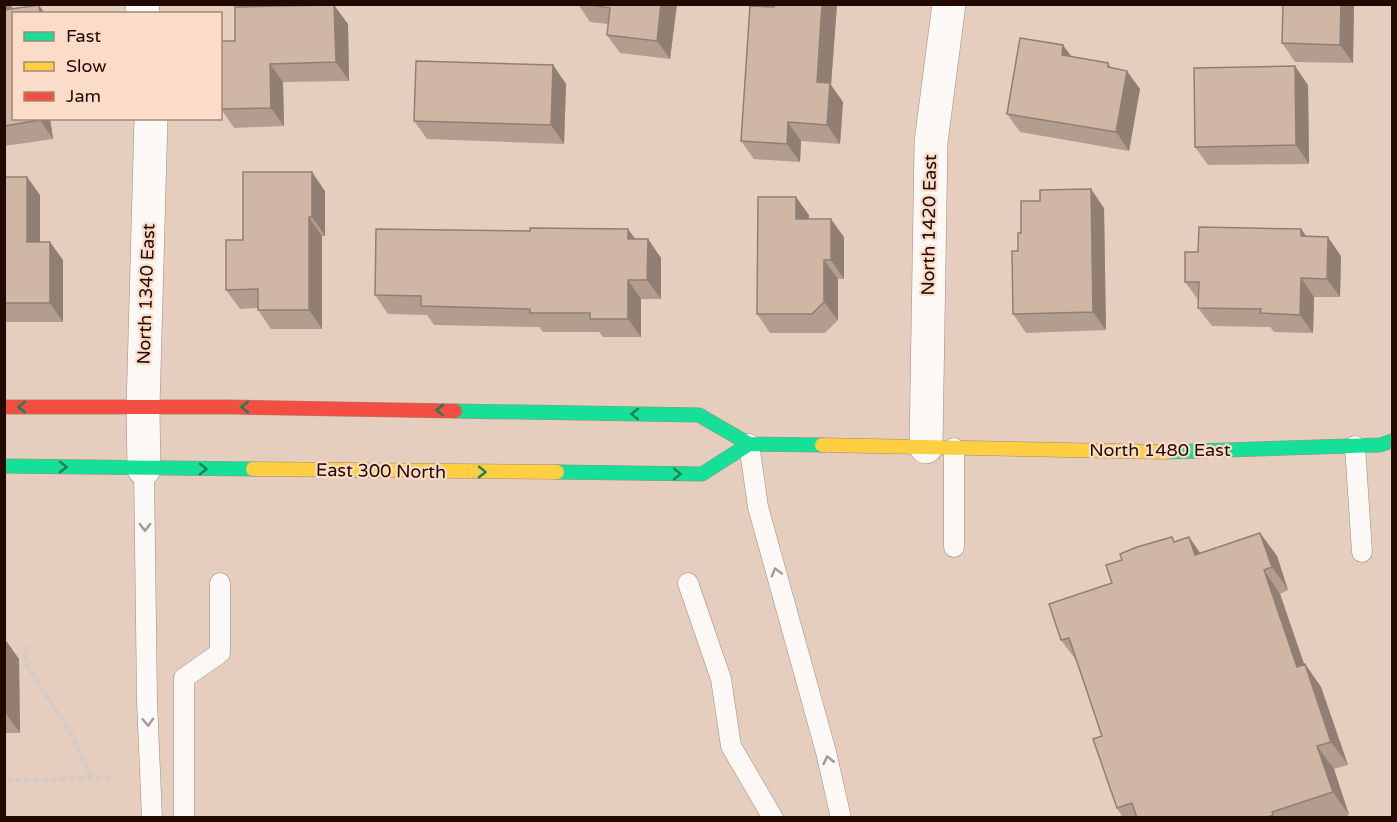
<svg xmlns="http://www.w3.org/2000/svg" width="1397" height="822" viewBox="0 0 1397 822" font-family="'Varela Round',sans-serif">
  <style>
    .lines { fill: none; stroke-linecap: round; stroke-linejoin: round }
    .lane-casing { stroke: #a28b7a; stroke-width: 21 }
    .street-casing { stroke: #a28b7a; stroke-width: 34 }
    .fast-casing { stroke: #a28b7a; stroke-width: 15 }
    .slow-casing { stroke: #a28b7a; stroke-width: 15 }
    .jam-casing { stroke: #a28b7a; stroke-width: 15 }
    .path { stroke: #d3cbc7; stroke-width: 4; stroke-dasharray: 6 3; stroke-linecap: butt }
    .lane { stroke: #fbf8f5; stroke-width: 20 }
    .street { stroke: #fbf8f5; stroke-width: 33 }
    .fast { stroke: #16e098; stroke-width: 14 }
    .slow { stroke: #ffcf43; stroke-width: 14 }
    .jam { stroke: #f24e42; stroke-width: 14 }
    .wall { fill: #b29d8e }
    .shaded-wall { fill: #917f74 }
    .building { fill: #cfb6a5; stroke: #917f74; stroke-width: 1.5 }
    .oneway { stroke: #1c8054 }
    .oneway2 { stroke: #a59993 }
    .labels { text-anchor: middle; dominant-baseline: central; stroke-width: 4.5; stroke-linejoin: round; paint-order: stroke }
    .street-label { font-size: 18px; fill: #230a00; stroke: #fadcc8 }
  </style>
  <rect width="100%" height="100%" fill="#e6cebf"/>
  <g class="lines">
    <g class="lane-casing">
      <path id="lane" d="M749 444 758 507 826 752 841 818
        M1355 446 1362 552
        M954 448V547
        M144 469 147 701 152 818
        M688 583 721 679 731 746 773 818
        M184 818V678L220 653V583"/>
    </g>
    <g class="street-casing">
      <path id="street" d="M142 4 143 14
        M926 447 931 142 949 4
        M144 469 143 408 151 118"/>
    </g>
    <g class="fast-casing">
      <path id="fast" d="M455 411 699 415 749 444 822 445
        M1167 452 1380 445 1392 441
        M4 466 253 469
        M557 472 702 474 749 444"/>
    </g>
    <g class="slow-casing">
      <path id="slow" d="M822 445 1167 452
        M253 469 557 472"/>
    </g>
    <g class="jam-casing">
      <path id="jam" d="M4 407H231L455 411"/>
    </g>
    <path class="path" d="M26 646 25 663 71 733 91 778
      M6 780 112 778"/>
    <use href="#lane" class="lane"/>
    <use href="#street" class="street"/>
    <use href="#fast" class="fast"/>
    <use href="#slow" class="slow"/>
    <use href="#jam" class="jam"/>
  </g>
  <path class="wall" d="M4 4H10L12 7 14 14 50 118 53 139 4 146Z
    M578 4H677L670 59 620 53 607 35 608 24 590 22Z
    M774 4H837L831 85 843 102 840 144 801 141 800 162 754 159 741 141Z
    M1354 4 1353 63 1295 62 1282 43Z
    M348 24 349 81 283 82 284 126 234 128 221 109 235 41Z
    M1072 57 1108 63 1112 68 1140 89 1129 151 1020 132 1007 114Z
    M553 65 566 84 564 144 427 139 414 121Z
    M1308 85 1309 164 1208 165 1195 147Z
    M4 177H27L40 195V242L63 260V322H4Z
    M325 191V236H322V329H271L258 310V308L240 309 226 290 243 240Z
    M1104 208 1106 330 1026 333 1013 314 1018 251 1021 233Z
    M809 215V219L844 237V279H838V320L825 333H770L757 314Z
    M1306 236 1341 256 1340 297H1314L1313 333 1274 332 1270 327 1212 326 1198 308 1199 301 1185 282 1198 252Z
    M635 239H648L661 258V299H641V337H603L599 332H543L539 327 434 325 427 315 388 314 375 295Z
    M1260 533 1277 556 1288 590 1280 594 1304 664H1305L1321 687 1348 765 1334 769 1349 815 1342 818H1123L1117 808 1102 736 1078 663 1061 640 1112 583 1122 560 1172 537 1175 542 1189 537 1200 553Z
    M4 638 19 659 20 733H6V818H4Z"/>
  <path class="shaded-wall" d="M4 4H10L12 7 14 15 4 13Z
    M661 4H677L670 59 657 41Z
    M822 4H837L831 85 843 102 840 144 827 125 817 82Z
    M1341 4H1354L1353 63 1340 45Z
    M39 5 45 14H40Z
    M334 5 348 24 349 81 336 62Z
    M1063 45 1077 64 1062 55Z
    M270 64 283 82 284 126 271 108Z
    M553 65 566 84 564 144 551 125Z
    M1295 66 1308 85 1309 164 1296 145Z
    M1127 71 1140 89 1129 151 1116 132Z
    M40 118H50L53 139 40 120Z
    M788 122 801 141 800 162 787 144Z
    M312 172 325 191V236L312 217Z
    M27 177 40 195V260L27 242Z
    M1091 189 1104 208 1106 330 1093 312Z
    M796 197 809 215V237L796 219Z
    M309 217 322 236V329L309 310Z
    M831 219 844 237V279L831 260Z
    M628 229 641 247 628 239Z
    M1301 229 1315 248 1301 236Z
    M1328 237 1341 256 1340 297 1327 279Z
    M648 239 661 258V299L647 280Z
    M50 242 63 260V322L50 303Z
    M824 260 838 279V320L824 302Z
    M1301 278 1314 297 1313 333 1300 315Z
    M628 280 641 299V337L628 319Z
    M1260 533 1277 556 1288 590 1272 567Z
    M1189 537 1205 560 1195 555Z
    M1264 570 1280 594 1313 690 1297 667Z
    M4 638 19 659 20 733 4 711Z
    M1305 664 1321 687 1348 765 1331 742Z
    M4 731 6 733V818H4Z
    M1317 746 1334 769 1349 815 1333 792Z"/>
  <path class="building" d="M586 4H661L657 41 607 35 610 8Z
    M774 4H822L817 82 830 83 827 125 788 122 787 144 741 141 750 6 774 7Z
    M1283 4H1341L1340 45 1282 43Z
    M39 5 40 14H14V118H40V120L4 126V10Z
    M334 5 336 62 270 64 271 108 221 109 220 41H235V7Z
    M1020 38 1063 45 1062 55 1108 63V67L1127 71 1116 132 1007 114Z
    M416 61 553 65 551 125 414 121Z
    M1295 66 1296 145 1195 147 1194 68Z
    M243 172H312V217H309V310H258V289L226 290V240H243Z
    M4 177H27V242H50V303H4Z
    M1091 189 1093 312 1013 314 1012 251H1018V233H1021V201H1040V190Z
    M758 197H796V219H831V260H824V302L812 314H757Z
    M1199 227 1301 229V236L1328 237 1327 279 1301 278 1300 315 1260 313 1261 309 1198 308 1199 282H1185V252H1198Z
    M530 228 628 229V239H648L647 280H628V319H590V313H530V309L421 306V296L375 295 376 229 530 231Z
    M1260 533 1272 567 1264 570 1297 667 1305 664 1331 742 1317 746 1333 792 1272 812 1273 815 1265 818H1137L1132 803 1117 808 1093 739 1102 736 1069 638 1061 640 1049 604 1112 583 1106 565 1122 560 1120 554 1137 547 1172 537 1174 542 1189 537 1195 555Z"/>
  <defs><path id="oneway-chevron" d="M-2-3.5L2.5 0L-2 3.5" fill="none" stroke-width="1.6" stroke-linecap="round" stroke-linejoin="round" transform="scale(1.5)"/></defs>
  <g class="oneway">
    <use href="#oneway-chevron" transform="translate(22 407) rotate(-180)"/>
    <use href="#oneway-chevron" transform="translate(245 407) rotate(-179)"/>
    <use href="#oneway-chevron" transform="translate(440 410) rotate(-179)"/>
    <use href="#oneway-chevron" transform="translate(635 414) rotate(-179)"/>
    <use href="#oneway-chevron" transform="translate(63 467) rotate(1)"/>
    <use href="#oneway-chevron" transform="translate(203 469) rotate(1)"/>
    <use href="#oneway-chevron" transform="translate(482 472) rotate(1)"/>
    <use href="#oneway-chevron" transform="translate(677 474) rotate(1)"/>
  </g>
  <g class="oneway2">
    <use href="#oneway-chevron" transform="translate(145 527) rotate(89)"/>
    <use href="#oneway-chevron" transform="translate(776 572) rotate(-106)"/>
    <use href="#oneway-chevron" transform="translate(148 722) rotate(87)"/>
    <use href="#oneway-chevron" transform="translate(828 760) rotate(-103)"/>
  </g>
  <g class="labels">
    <g class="street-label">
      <text transform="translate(929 225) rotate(-89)">North 1420 East</text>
      <text transform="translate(146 294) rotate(-88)">North 1340 East</text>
      <text x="1160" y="450">North 1480 East</text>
      <text transform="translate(381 471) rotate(1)">East 300 North</text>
    </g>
  </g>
  <rect width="1397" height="822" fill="none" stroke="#230a00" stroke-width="12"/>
  <rect x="12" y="12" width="210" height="108" fill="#fadcc8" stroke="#a48878" stroke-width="1.5"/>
  <rect x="24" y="32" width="30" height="9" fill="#16e098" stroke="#a48878" stroke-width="1.5"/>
  <text x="66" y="42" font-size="18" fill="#230a00">Fast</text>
  <rect x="24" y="62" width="30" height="9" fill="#ffcf43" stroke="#a48878" stroke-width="1.5"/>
  <text x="66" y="72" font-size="18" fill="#230a00">Slow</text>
  <rect x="24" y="92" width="30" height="9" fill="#f24e42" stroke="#a48878" stroke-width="1.5"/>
  <text x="66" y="102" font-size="18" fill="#230a00">Jam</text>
</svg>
